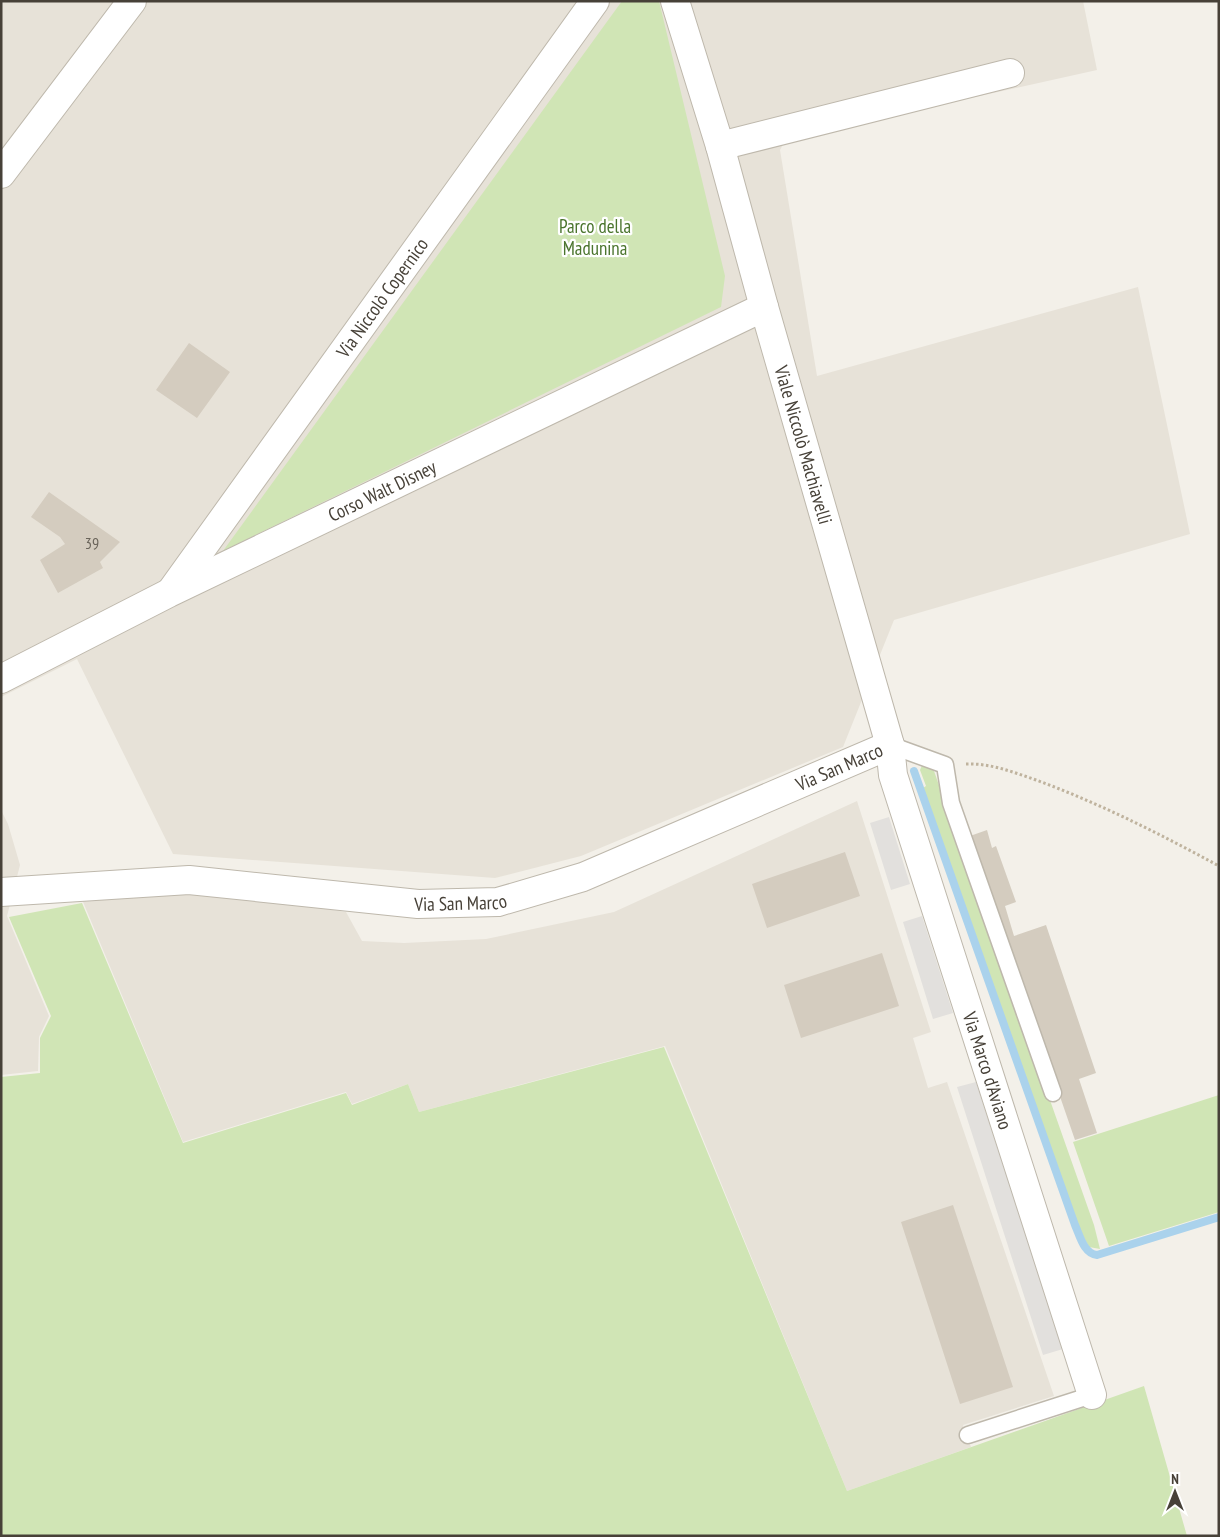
<svg xmlns="http://www.w3.org/2000/svg" width="1220" height="1537" viewBox="0 0 1220 1537" font-family="'PT Sans Narrow',sans-serif">
  <style>
    .residential { fill: #e7e2d8 }
    .green { fill: #d0e5b5 }
    .parking { fill: #e2e0dd }
    .lines { fill: none; stroke-linecap: round; stroke-linejoin: round }
    .stream { stroke: #aad2ec; stroke-width: 8 }
    .building { fill: #d4ccbf }
    .lane-casing { stroke: #beb8ac; stroke-width: 19 }
    .street-casing { stroke: #beb8ac; stroke-width: 30 }
    .path { stroke: #bfb39e; stroke-width: 3; stroke-dasharray: 2.5 2.5; stroke-linecap: butt }
    .lane { stroke: #fff; stroke-width: 16 }
    .street { stroke: #fff; stroke-width: 28 }
    .labels { text-anchor: middle; dominant-baseline: central; stroke-width: 4.5; stroke-linejoin: round; paint-order: stroke }
    .number-label { font-size: 16px; fill: #6a645a }
    .park-label { font-size: 19px; fill: #4b752e; stroke: #fff }
    .street-label { font-size: 19px; fill: #474138; stroke: #fff }
  </style>
  <rect width="100%" height="100%" fill="#f3f0e9"/>
  <path class="residential" d="M1 1H1083L1097 70 786 139 780 150 817 376 1138 287 1190 534 894 620 843 747 581 856 495 878 173 854 77 659 1 697Z
    M857 801 931 1032 913 1038 928 1088 947 1082 1054 1396 963 1425 971 1447 847 1491 665 1046 419 1112 408 1084 352 1104 346 1092 183 1142 81 897 200 890 346 912 362 941 404 943 486 939 614 912Z
    M1 810 8 824 20 865 7 916 49 1016 39 1037 38 1071 1 1075Z"/>
  <path class="green" d="M622 1H659L725 276 721 307 223 551Z
    M923 763 934 771 1094 1225 1100 1249 1089 1247 1075 1221 923 788 926 786 920 770Z
    M82 903 183 1143 346 1093 352 1105 408 1084 419 1112 664 1047 847 1491 1144 1386 1187 1536H2L1 1077 40 1073V1038L51 1016 9 917Z
    M1219 1095V1212L1109 1246 1073 1142Z"/>
  <path class="parking" d="M889 817 910 884 891 890 870 823Z
    M922 916 953 1013 933 1019 903 922Z
    M976 1082 1063 1349 1043 1355 957 1087Z"/>
  <g class="lines">
    <path class="stream" d="M914 771 1075 1225C1080 1236 1084 1254 1097 1255L1219 1217"/>
  </g>
  <path class="building" d="M189 343 230 372 197 418 156 390Z
    M49 492 120 542 100 562 103 568 58 593 40 560 65 544 60 537 31 517Z
    M987 830 992 848 996 846 1016 902 1005 906 1014 936 1046 925 1096 1073 1079 1079 1097 1133 1075 1140 970 836Z
    M845 852 860 896 767 928 752 884Z
    M882 953 899 1006 801 1038 784 985Z
    M953 1205 1013 1387 960 1404 901 1222Z"/>
  <g class="lines">
    <g class="lane-casing">
      <path id="lane" d="M890 745 945 765 951 803 1053 1093
        M968 1435 1092 1395"/>
    </g>
    <g class="street-casing">
      <g id="street">
        <path id="s1" d="M675 1 720 146 764 307 890 745 893 775 1092 1395"/>
        <path d="M720 146 1010 73"/>
        <path d="M1 174 132 1"/>
        <path id="s2" d="M172 590 595 1"/>
        <path id="s3" d="M1 679 169 593 764 307"/>
        <path id="s4" d="M1 892 189 880 418 904 498 902 583 877 890 745"/>
      </g>
    </g>
    <path class="path" d="M966 764C990 763 1013 772 1036 780 1099 803 1160 834 1219 866"/>
    <use href="#lane" class="lane"/>
    <use href="#street" class="street"/>
  </g>
  <g class="labels">
    <g class="number-label">
      <text x="92" y="543">39</text>
    </g>
    <g class="park-label">
      <text x="595" y="226">Parco della<tspan x="595" dy="22">Madunina</tspan></text>
    </g>
    <g class="street-label">
      <text stroke="none"><textPath href="#s2" startOffset="360">Via Niccolò Copernico</textPath></text>
      <text stroke="none"><textPath href="#s1" startOffset="462">Viale Niccolò Machiavelli</textPath></text>
      <text stroke="none"><textPath href="#s3" startOffset="425">Corso Walt Disney</textPath></text>
      <text stroke="none"><textPath href="#s4" startOffset="866">Via San Marco</textPath></text>
      <text stroke="none"><textPath href="#s4" startOffset="461">Via San Marco</textPath></text>
      <text stroke="none"><textPath href="#s1" startOffset="1115">Via Marco d'Aviano</textPath></text>
    </g>
  </g>
  <rect width="1220" height="1537" fill="none" stroke="#474138" stroke-width="5"/>
  <g transform="translate(1175 1492)" stroke="#ffffff" stroke-width="4" paint-order="stroke">
  <path d="M0-4L9 19L0 12L-9 19Z" fill="#474138"/>
  <text y="-8" font-size="14" font-weight="bold" text-anchor="middle" fill="#474138">N</text>
  </g>
</svg>
